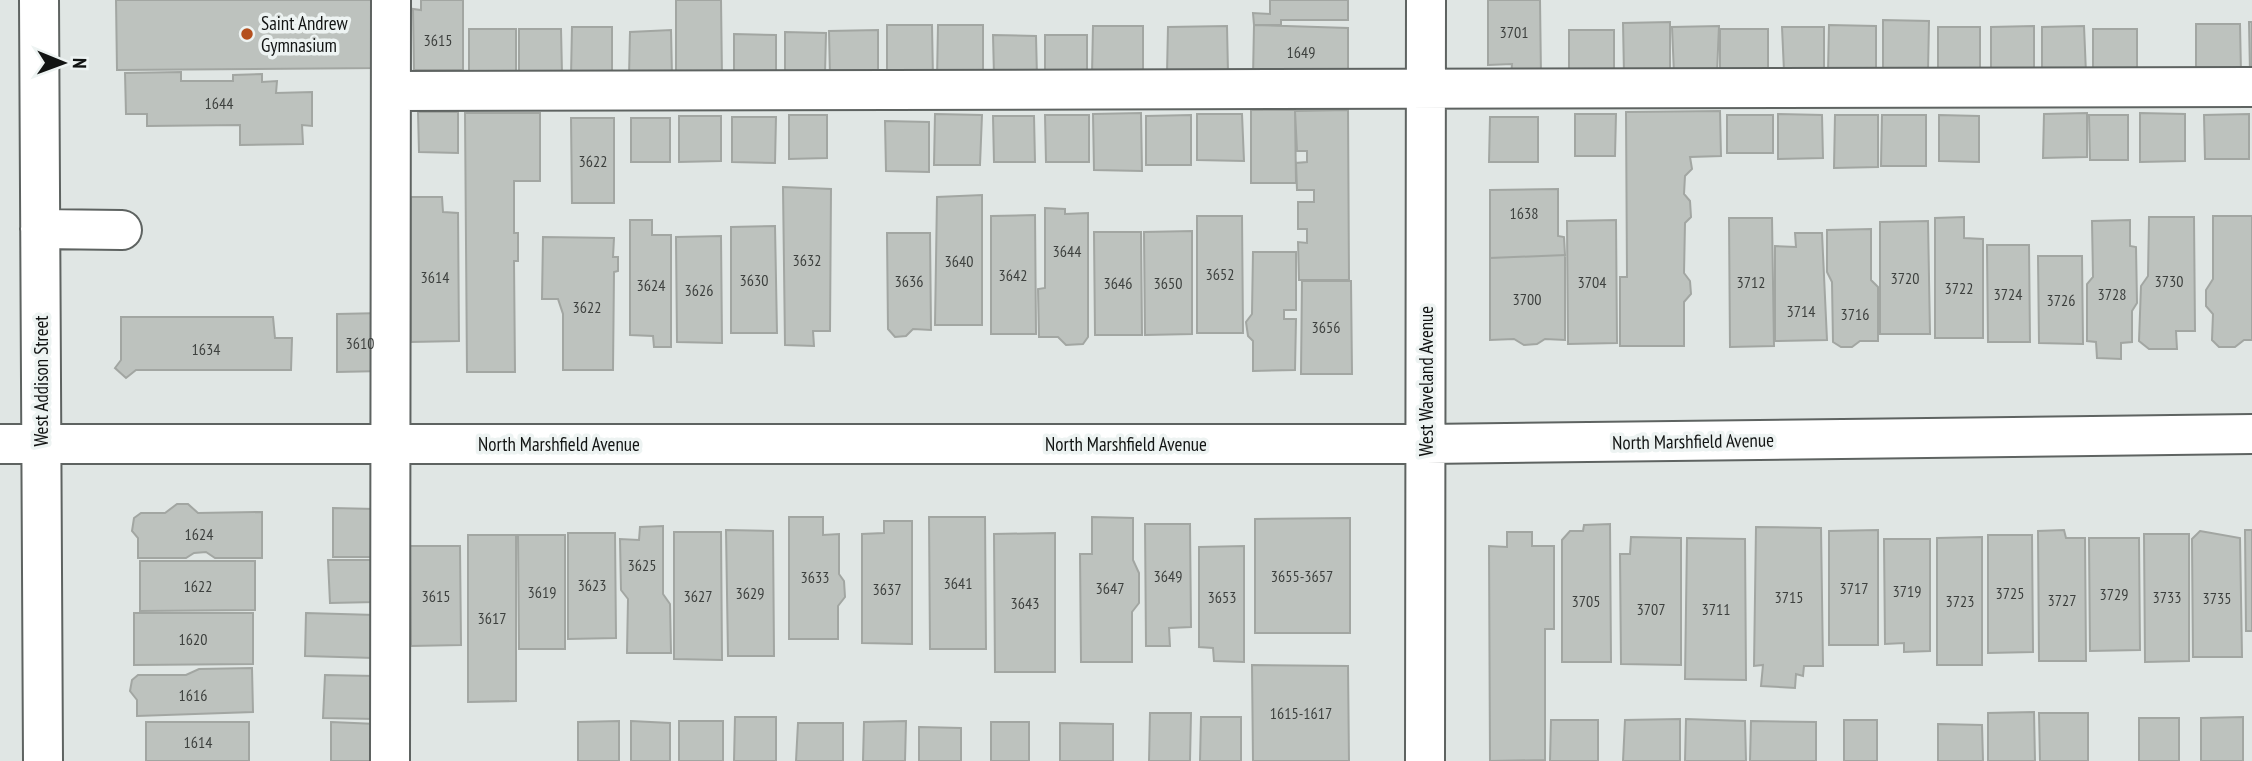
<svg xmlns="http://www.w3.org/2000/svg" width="2252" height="761" viewBox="0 0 2252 761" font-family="'PT Sans Narrow',sans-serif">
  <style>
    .building { fill: #bdc2be; stroke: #a2a6a2; stroke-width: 2 }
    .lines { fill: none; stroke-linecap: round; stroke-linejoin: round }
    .minor-casing { stroke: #5e6361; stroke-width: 42 }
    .minor { stroke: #fff; stroke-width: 38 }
    .poi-dot { fill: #b4501e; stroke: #edf3f2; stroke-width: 2.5 }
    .labels { text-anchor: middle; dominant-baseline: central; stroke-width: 7; stroke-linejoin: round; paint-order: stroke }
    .number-label { font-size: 16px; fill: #3d403e }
    .poi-label { font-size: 19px; fill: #121413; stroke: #edf3f2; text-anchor: start }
    .street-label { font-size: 19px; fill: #121413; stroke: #edf3f2 }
  </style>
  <rect width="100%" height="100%" fill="#e0e6e4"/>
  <path class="building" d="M116 0H378L379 68 117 70Z
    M421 0H463V70H414L413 9 421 10Z
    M676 0H721L722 77 676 76Z
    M1270 0H1348V20H1281V25H1254L1253 13 1270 14Z
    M1488 0H1540L1541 76 1511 77 1512 64 1488 65Z
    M1883 20 1929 21 1928 72 1883 71Z
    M1670 22V73L1624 74 1623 23Z
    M2249 22H2252V72H2250Z
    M2196 24H2240L2241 73H2196Z
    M887 25H932L933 79 887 80Z
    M938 25H983V79L937 80Z
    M1254 25 1348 28V77H1253Z
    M1829 25 1876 26V72L1828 73Z
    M1093 26H1143V74H1092Z
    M1227 26 1228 73H1167L1168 27Z
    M1719 26 1717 73 1674 74 1672 27Z
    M2034 26V71H1991V27Z
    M2084 26 2086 73 2042 74V27Z
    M572 27H612V76H571Z
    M1782 27H1824V71H1784Z
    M1938 27H1980V73H1938Z
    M469 29H516V74L469 73Z
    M519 29H561L562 73H519Z
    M1720 29H1768V73L1720 74Z
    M2093 29H2137V73H2093Z
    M671 30 672 76H629L630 32Z
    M878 30V77L830 76 829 31Z
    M1569 30H1614V72L1569 73Z
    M785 32 826 33 825 74H785Z
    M734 34 776 35V76H734Z
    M993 35 1036 36 1037 77 994 76Z
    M1045 35H1087V76L1045 77Z
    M181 72V81H233V75L262 74V82L277 81 276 93 312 92V126L302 125 303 144 240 145V125L147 126V114H126L125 73Z
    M1251 110H1295L1296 183H1251Z
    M1348 110 1349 280H1299L1298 242 1307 243V229H1298V202H1314V190H1297L1296 163 1307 162V151H1297L1295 111Z
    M1720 111 1721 156 1690 157 1692 169 1685 176 1684 194 1690 201 1691 217 1685 223 1684 273 1690 281 1691 294 1684 302V346H1620V277H1627L1626 112Z
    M418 112H458V153L419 152Z
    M465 113H540V181H514V233H518V261H514L515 372H467Z
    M1141 113 1142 171 1094 170 1093 114Z
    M2087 113V157L2043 158 2044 114Z
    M2140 113 2185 114V161L2140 162Z
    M935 114 982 115 980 165H934Z
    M1197 114H1242L1244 161 1197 160Z
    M1575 114H1616L1615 156H1575Z
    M1778 114 1822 115 1823 158 1778 159Z
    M2249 114V159H2205L2204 115Z
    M789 115H827V158L789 159Z
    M1045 115H1089V162H1046Z
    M1191 115V165H1146V116Z
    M1727 115H1773V153H1727Z
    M1835 115H1878V167L1834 168Z
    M1882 115H1926V166H1881Z
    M1939 115 1979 116V162L1939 161Z
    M2089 115H2128V160H2090Z
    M679 116H721V161L679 162Z
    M993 116H1034L1035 162H994Z
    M732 117H776L775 163 732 162Z
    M1490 117H1538V162H1489Z
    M571 118H614V203H572Z
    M631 118H670V162H631Z
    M885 121 929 122V172L886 171Z
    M783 187 831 189 830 331H813L814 346 785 345Z
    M1558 189V236L1564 237 1565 255 1490 258V190Z
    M982 195V325H935L937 197Z
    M411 197H442L443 212 458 213 459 341 411 342Z
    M1045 208 1065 209V214L1088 213V337L1083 344 1066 345 1058 337H1039L1038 289 1045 288Z
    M1035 215 1036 334H991V216Z
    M1197 216H1242L1243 333H1197Z
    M2213 216H2252V340H2244L2235 347H2219L2212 340 2213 314 2206 306V290L2213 279Z
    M1964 217V238L1983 239V338H1935V218Z
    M2149 217H2194L2195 331H2176L2177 349H2149L2139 341 2141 286 2148 276Z
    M1729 218H1772L1774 346 1730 347Z
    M630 220H652V235H671V347H654L653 336 630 335Z
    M1616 220 1617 343 1568 344 1567 221Z
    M2130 220V246L2136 247 2137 303 2132 311V342L2121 343V359L2097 358 2096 342 2087 341V284L2093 277 2092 221Z
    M1928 221 1930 334H1880V222Z
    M775 226 777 333H731V227Z
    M1871 229V280L1878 287V341H1860L1852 347H1841L1833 342 1832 282 1827 272V230Z
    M1192 231V334L1145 335 1144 232Z
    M1094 232H1141L1142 335H1095Z
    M887 233H930L931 330 913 329 906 336 895 337 888 329Z
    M1795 233H1822L1827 340 1775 341V246L1796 247Z
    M721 236 722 343 677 342 676 237Z
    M543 237 614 238 613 257H618V271L614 272 613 370H563V314L558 299H542Z
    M1987 245H2029L2030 342H1988Z
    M1253 252H1296V310H1284V319H1296L1295 370 1253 371V341L1248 336 1246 322 1252 314Z
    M1565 255V340L1545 339 1537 344 1524 345 1514 339 1490 340V258Z
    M2038 256H2082L2083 344 2039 343Z
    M1302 281H1351L1352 374H1301Z
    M383 313V371L337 372V314Z
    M121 317H273L275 338H292L291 370H136L126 378 115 368 121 360Z
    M177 504H188L198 513 262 512V558H215L206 552 194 553 186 558H138V538L132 531 134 518 141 513H165Z
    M333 508 375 509V557H333Z
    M789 517H823V535L839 534V574L844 581 845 597 838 606V639H789Z
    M929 517H985L986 649H930Z
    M1092 517 1133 518V560L1139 573V603L1132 612V662H1081L1080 554H1092Z
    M1350 518V633H1255V519Z
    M884 521H912V644L862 643V534L884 533Z
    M1145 524H1190L1191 627 1169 628 1170 646H1146Z
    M1610 524 1611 662H1562V540L1570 531H1583L1584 525Z
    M663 526V594L670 604 671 653H627L628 599 621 590 620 539 639 540 640 527Z
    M1756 527 1821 528 1823 666H1804L1803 676 1796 674 1795 688 1761 686 1763 665 1754 666Z
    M726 530 773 531 774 656H728Z
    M1878 530V645H1829V531Z
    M2064 530 2066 538H2085L2086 661H2039L2038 531Z
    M2245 530H2252V631H2246Z
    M2200 531 2240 538 2242 657H2193L2192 539Z
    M674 532H721L722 660 674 659Z
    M1507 532H1532V546H1554V629H1545V760L1490 761 1489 546 1507 547Z
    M568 533H615L616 638 568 639Z
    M1055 533V672H995L994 534Z
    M2144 534H2189V661L2145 662Z
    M468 535H516V701L468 702Z
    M518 535H565V649H519Z
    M1988 535H2032L2033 652 1988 653Z
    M1631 537 1681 538V665L1621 664 1620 554H1630Z
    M1982 537V665H1937V538Z
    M1687 538 1745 539 1746 680 1685 679Z
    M2089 538H2139L2140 650 2090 651Z
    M1884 539H1930V651L1904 652V643L1885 644Z
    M410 546H460L461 645 411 646Z
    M1244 546V662L1214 661 1213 648 1199 647V547Z
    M328 560H375V602L330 603Z
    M140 561H255V610L140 611Z
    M134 613H253V664L134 665Z
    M306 613 375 615 374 658 305 656Z
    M1252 665 1348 666 1349 761H1253Z
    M252 668 253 712 137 716V700L130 691 132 680 138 675H186L199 669Z
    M325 675 375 676V719L323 718Z
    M2034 712 2035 761H1988V713Z
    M1150 713H1191L1190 761H1149Z
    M2039 713H2088V761H2040Z
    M735 717H776V761H734Z
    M1201 717H1241V761H1200Z
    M2243 717V761H2201V718Z
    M2139 718H2179V761H2139Z
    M1680 719V761H1623L1625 720Z
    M1686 719 1745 721 1746 761H1685Z
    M1551 720H1598V761H1550Z
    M1844 720H1877V761H1844Z
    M619 721V761H578V722Z
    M631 721 670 723V761H631Z
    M679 721H723V761H679Z
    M906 721 905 761H863L864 722Z
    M1751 721 1816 722V761H1750Z
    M146 722H249V761H146Z
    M331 722 376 724 374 761H331Z
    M991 722H1029V761H991Z
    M798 723H843V761H796Z
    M1060 723 1113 724V761H1060Z
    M1938 724 1982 725 1983 761H1938Z
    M919 727 961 728V761H919Z"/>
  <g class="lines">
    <g class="minor-casing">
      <path id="minor" d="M39 0 43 761
        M391 91 2252 87
        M40 229 122 230
        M0 444H1426L2252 434
        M390 761 391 0
        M1425 761 1426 0"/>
    </g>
    <use href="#minor" class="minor"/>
  </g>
  <circle class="poi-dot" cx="247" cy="34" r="7"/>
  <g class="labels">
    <g class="number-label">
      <text x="1514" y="32">3701</text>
      <text x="438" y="40">3615</text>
      <text x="1301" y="52">1649</text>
      <text x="219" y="103">1644</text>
      <text x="593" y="161">3622</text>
      <text x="1524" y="213">1638</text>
      <text x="1067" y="251">3644</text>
      <text x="807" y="260">3632</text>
      <text x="959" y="261">3640</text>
      <text x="1220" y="274">3652</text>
      <text x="1013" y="275">3642</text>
      <text x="435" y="277">3614</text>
      <text x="1905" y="278">3720</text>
      <text x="754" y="280">3630</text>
      <text x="909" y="281">3636</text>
      <text x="2169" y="281">3730</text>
      <text x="1592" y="282">3704</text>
      <text x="1751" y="282">3712</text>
      <text x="1118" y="283">3646</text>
      <text x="1168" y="283">3650</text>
      <text x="651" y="285">3624</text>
      <text x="1959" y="288">3722</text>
      <text x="699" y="290">3626</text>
      <text x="2008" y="294">3724</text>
      <text x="2112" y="294">3728</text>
      <text x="1527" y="299">3700</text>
      <text x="2061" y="300">3726</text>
      <text x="587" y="307">3622</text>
      <text x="1801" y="311">3714</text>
      <text x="1855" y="314">3716</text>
      <text x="1326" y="327">3656</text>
      <text x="360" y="343">3610</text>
      <text x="206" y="349">1634</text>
      <text x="199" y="534">1624</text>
      <text x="642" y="565">3625</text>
      <text x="1168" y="576">3649</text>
      <text x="1302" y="576">3655-3657</text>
      <text x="815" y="577">3633</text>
      <text x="958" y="583">3641</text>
      <text x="592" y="585">3623</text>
      <text x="198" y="586">1622</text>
      <text x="1110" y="588">3647</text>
      <text x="1854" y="588">3717</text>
      <text x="887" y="589">3637</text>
      <text x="1907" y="591">3719</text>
      <text x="542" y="592">3619</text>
      <text x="750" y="593">3629</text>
      <text x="2010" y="593">3725</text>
      <text x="2114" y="594">3729</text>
      <text x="436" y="596">3615</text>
      <text x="698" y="596">3627</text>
      <text x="1222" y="597">3653</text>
      <text x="1789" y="597">3715</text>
      <text x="2167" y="597">3733</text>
      <text x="2217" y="598">3735</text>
      <text x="2062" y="600">3727</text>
      <text x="1586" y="601">3705</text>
      <text x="1960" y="601">3723</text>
      <text x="1025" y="603">3643</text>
      <text x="1651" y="609">3707</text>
      <text x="1716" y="609">3711</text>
      <text x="492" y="618">3617</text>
      <text x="193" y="639">1620</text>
      <text x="193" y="695">1616</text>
      <text x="1301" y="713">1615-1617</text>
      <text x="198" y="742">1614</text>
    </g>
    <g class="poi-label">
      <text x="261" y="23">Saint Andrew<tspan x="261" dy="22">Gymnasium</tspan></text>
    </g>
    <g class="street-label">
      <text transform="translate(41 381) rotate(-90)">West Addison Street</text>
      <text transform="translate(1426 381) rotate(-90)">West Waveland Avenue</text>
      <text transform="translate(1693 441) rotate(-1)">North Marshfield Avenue</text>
      <text x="559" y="444">North Marshfield Avenue</text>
      <text x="1126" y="444">North Marshfield Avenue</text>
    </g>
  </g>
  <g transform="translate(63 63) rotate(91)" stroke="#edf3f2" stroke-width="5" paint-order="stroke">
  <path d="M0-5L12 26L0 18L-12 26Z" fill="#121413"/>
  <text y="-10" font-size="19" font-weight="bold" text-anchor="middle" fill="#121413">N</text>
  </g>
</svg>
